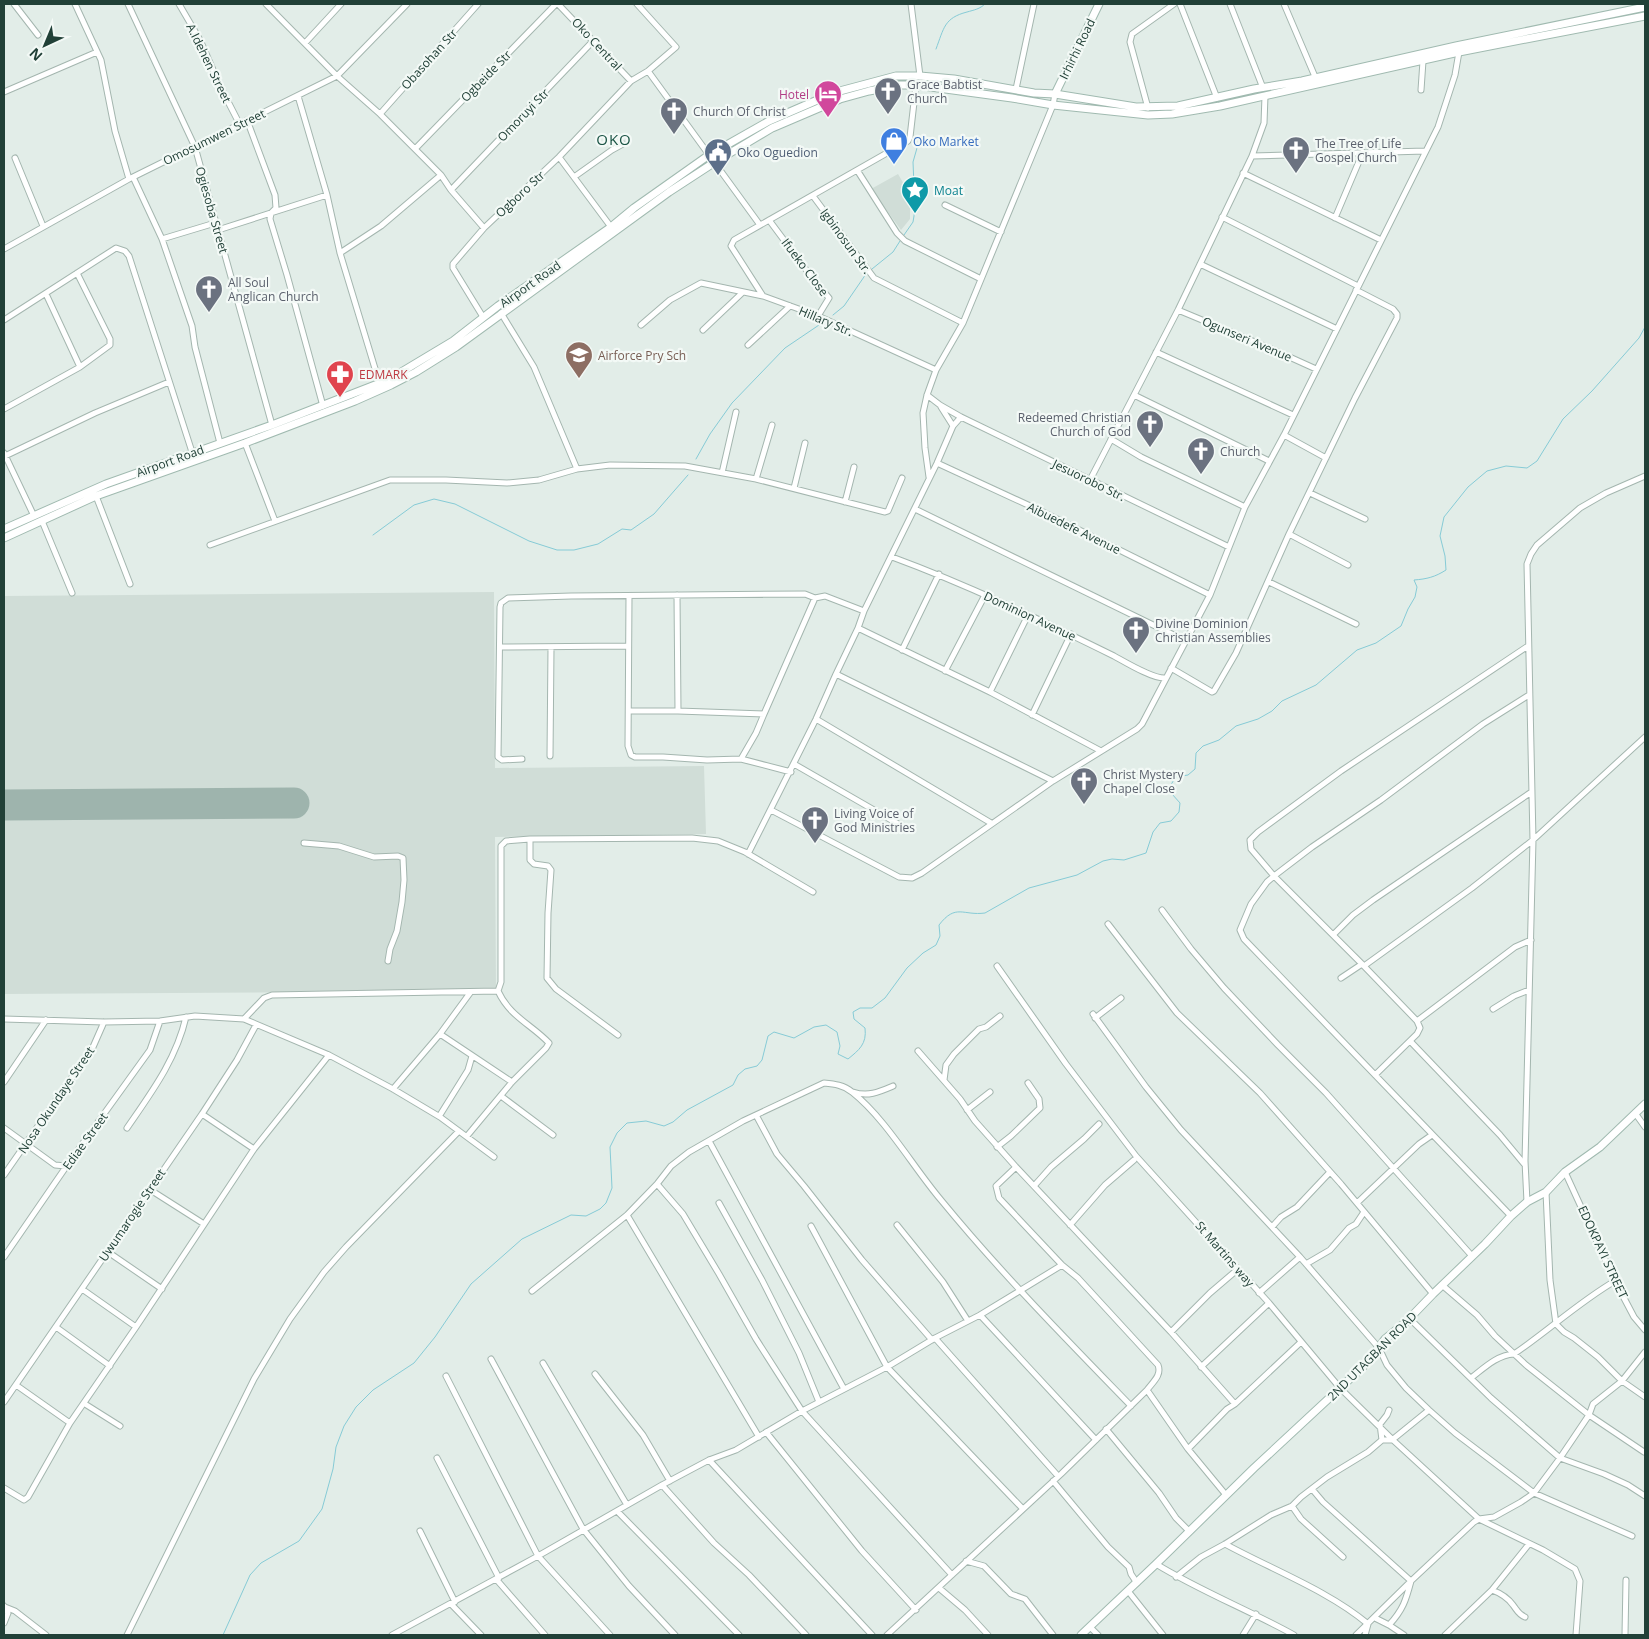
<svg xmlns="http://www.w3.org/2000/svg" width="1649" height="1639" viewBox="0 0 1649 1639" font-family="'Open Sans',sans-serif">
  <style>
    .built { fill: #d0ddd7 }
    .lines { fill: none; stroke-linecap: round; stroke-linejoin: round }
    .stream { stroke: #86cbd6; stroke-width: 1 }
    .runway { stroke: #9eb4ad; stroke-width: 31 }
    .street-casing { stroke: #a4b6af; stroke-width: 7 }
    .secondary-casing { stroke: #a0bab0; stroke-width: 9 }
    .street { stroke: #fff; stroke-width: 5 }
    .secondary { stroke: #fff; stroke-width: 7 }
    .labels { text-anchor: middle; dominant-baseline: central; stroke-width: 4.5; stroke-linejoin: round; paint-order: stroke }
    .street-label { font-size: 12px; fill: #214037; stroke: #f3f9f6 }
    .worship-label { font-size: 12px; fill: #5b616d; stroke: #f3f9f6; text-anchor: start }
    .hotel-label { font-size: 12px; fill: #b23c85; stroke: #f3f9f6; text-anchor: end }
    .shop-label { font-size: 12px; fill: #366cbe; stroke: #f3f9f6; text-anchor: start }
    .service-label { font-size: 12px; fill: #4e5e75; stroke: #f3f9f6; text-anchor: start }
    .culture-label { font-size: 12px; fill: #0d838f; stroke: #f3f9f6; text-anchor: start }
    .education-label { font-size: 12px; fill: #785e54; stroke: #f3f9f6; text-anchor: start }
    .health-label { font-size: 12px; fill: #be3a42; stroke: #f3f9f6; text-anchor: start }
    .quarter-label { font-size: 15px; letter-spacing: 1px; fill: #1b5445; stroke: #f3f9f6 }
  </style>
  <rect width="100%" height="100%" fill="#e2ede8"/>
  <path class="built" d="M898 174 908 191 910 206V219L901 230 871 189Z
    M494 592 495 768 704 766 706 834 495 837 496 991 4 994V596Z"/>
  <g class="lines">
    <path class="stream" d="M936 49C944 28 944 18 967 12 974 10 980 9 985 4
      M904 235 913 222 915 210 913 162 917 148 923 137
      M872 269 893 252 900 241
      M833 315 844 306 866 274
      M696 459 710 434 732 403 785 348 822 323
      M373 535 414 505 434 499 455 504 529 541 557 550H574L598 544 622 529 631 530 654 514 688 475
      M223 1635 250 1575 261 1563 299 1541 322 1509 333 1469 336 1447 344 1426 356 1407 373 1390 414 1363 435 1337 471 1284 522 1239 571 1215 586 1216 600 1209 606 1203 612 1188 610 1147 617 1133 627 1123 646 1121 664 1126 673 1122 687 1110 733 1085 738 1075 745 1069 757 1066 762 1060 768 1036 774 1032 794 1038 814 1027 826 1025 837 1032 840 1046 838 1054 848 1059C859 1050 867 1044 865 1028L854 1019 853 1012 860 1008H872L885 998 907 968 923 953 936 945 940 936 939 925C956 903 963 916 985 913L1029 888 1077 875 1103 861 1112 859 1124 860 1146 853 1153 832 1160 823 1171 821 1179 812 1180 803 1172 794 1170 786 1176 777 1188 775 1195 769 1196 753 1203 746 1219 740 1236 726 1258 719 1272 711 1282 701 1316 685 1357 650 1376 643 1401 626 1408 609 1415 597 1417 587 1414 580C1427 579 1435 577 1446 570L1445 556 1440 536 1444 517 1468 487 1487 471 1506 466 1527 468 1537 461 1563 419 1592 391 1639 338 1645 327"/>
    <path class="runway" d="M4 805 294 803"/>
    <g class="street-casing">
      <path id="street" d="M14 4 38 35
        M75 4 101 60 115 131 129 179
        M128 4 195 147 272 425
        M179 4 200 40 221 88 239 123
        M266 4 337 76 380 114 441 175 451 190 484 228
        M558 4 631 81
        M911 4 920 76
        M1180 4 1217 98
        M1230 4 1263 88
        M1284 4 1316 79
        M305 43 341 4
        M648 71 760 225
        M916 85 910 137 908 141 734 240 731 246 763 296 818 316 936 370
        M1016 89 1034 4
        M1421 90 1423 61
        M4 92 97 52
        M298 96 327 195 340 253 380 385
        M1148 108 1130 42 1132 34 1174 4
        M380 114 478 4
        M247 120 275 195 276 208 271 213 270 219 287 275 323 406
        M415 149 556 4
        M1252 156 1425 151
        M559 157 611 227
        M15 158 43 226
        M857 170 897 233 905 241 981 279
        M1243 173 1381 240
        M133 177 162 239 192 326 195 347 220 443
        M574 177 612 150 623 144
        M451 190 594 40
        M813 196 874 278 963 323
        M945 205 1001 232
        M1222 217 1358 286
        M1335 218 1363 152
        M769 220 810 275 829 298 818 316
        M218 230 327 195
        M162 239 215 223
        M4 249 129 179 337 76 407 4
        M340 253 381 226 441 175
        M1200 264 1337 329
        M46 294 80 367
        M1178 310 1274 350 1316 369
        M501 313 534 367 577 469
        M483 317 453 268V264L484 228 559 157 631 81 648 71 676 47 637 4
        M4 320 116 248 125 251 129 256 192 452
        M641 325 670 300 701 283 763 296
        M703 330 742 293
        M748 345 790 306
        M1156 352 1293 415
        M927 395 940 405 961 417 1229 547
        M1134 395 1269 461
        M941 407 953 426
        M4 409 80 367 110 345V339L77 273
        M1284 435 1326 458
        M1111 439 1141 457 1245 507
        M245 443 275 521
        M4 453 34 516
        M5 456 95 413 169 382
        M937 463 1041 511 1210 595
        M722 473 736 412
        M929 477 925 448 923 413 927 395 936 370 963 323 1053 105 1055 94
        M756 479 772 425
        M1090 480 1178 310 1252 156 1264 123 1265 96
        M794 488 805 443
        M1310 493 1365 519
        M96 496 130 584
        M845 502 854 467
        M915 509 1186 641
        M42 521 72 593
        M1289 534 1348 565
        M210 545 390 480H446L507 483 539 480 577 469 610 465 685 466 756 479 885 512 888 511 902 478
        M892 557C968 585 1041 620 1114 656 1125 662 1153 679 1165 678
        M1269 582 1356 624
        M677 595 678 711
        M629 596 628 746 631 755 635 757H663L707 760 741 759 791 772
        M858 628 990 692 1101 751
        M500 647 628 646
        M902 650 939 574
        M1171 668 1212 692 1214 691 1236 653 1289 534 1355 398 1397 318V314L1393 309 1356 290
        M945 671 985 595
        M836 674 1053 781
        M990 692 1028 615
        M629 711H678L764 714 815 598
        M1032 715 1071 634
        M816 719 991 823
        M550 756 551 648
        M522 759 502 760 498 757 500 607 501 603 508 598 571 596 805 594 815 598 825 596 864 611
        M741 759 756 733 764 714
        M794 764 900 825
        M771 810 899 877 912 878 922 873 1053 781 1137 729 1142 724 1210 595 1245 507 1284 435 1438 127 1455 75 1459 52
        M530 839V860L534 864 548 866 551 870 548 913 547 978 556 989 618 1035
        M304 843 339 846 374 857 398 856 403 858 404 880 402 902 397 931 390 949 388 961
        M748 854 816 719 836 674 858 628 864 611 937 463 953 426 961 417
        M1162 910 1191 949 1224 988 1278 1045 1326 1093 1472 1256
        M1108 924 1177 1013 1260 1093 1341 1184 1433 1294
        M1333 935 1353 915 1373 900 1530 793
        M997 966 1066 1064 1136 1156 1269 1303 1340 1388 1394 1441 1479 1519 1543 1550 1575 1569 1580 1581 1576 1635
        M1364 966 1472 888 1533 840 1645 737
        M1341 978 1362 964
        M498 991 501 982V846L506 841 530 839 692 838 718 841 745 852 813 892
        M1493 1009 1514 996 1529 990
        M1093 1014 1146 1087 1181 1130 1300 1257 1379 1348 1387 1365 1406 1388 1429 1410 1455 1433 1534 1493 1632 1536
        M1095 1018 1121 998
        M4 1019 104 1022 160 1021 195 1016 244 1019 329 1055 393 1089 440 1117 494 1157
        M244 1019 264 998 272 995 498 991
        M1417 1021 1515 947 1531 940
        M440 1034 512 1082
        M1410 1041 1500 1135 1525 1165
        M918 1051 960 1099 975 1121 1016 1167 1171 1332 1235 1404 1227 1409 1188 1449
        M1375 1075 1417 1034 1420 1028 1417 1021 1362 964 1274 876 1251 849 1250 840 1258 832 1341 771 1528 646
        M944 1080 946 1065 954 1054 979 1029 986 1027 1000 1016
        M4 1082 46 1020
        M393 1089 440 1034 470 993
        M853 1092C868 1097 879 1092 893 1086
        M501 1096 553 1135
        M967 1110 990 1092
        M1635 1113 1645 1127
        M202 1114 254 1149
        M440 1115 468 1070 472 1056
        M756 1115 777 1154 804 1186 862 1260 932 1340
        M4 1128 55 1165 66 1166
        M127 1128C151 1093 176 1060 186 1017
        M467 1136 512 1082 546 1048 549 1043C531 1024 510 1017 498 991
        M709 1141 844 1389
        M997 1147 1011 1136 1040 1108 1039 1099 1028 1083
        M1565 1172 1615 1281 1634 1317 1645 1330
        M4 1175 93 1047 104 1022
        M657 1184 683 1214 719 1274 756 1339 802 1411 952 1575
        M1034 1186 1051 1167 1084 1139 1099 1124
        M149 1189 204 1224
        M1546 1192 1550 1280 1556 1324 1564 1332 1574 1338 1598 1357 1622 1381 1645 1397
        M1527 1202 1525 1161 1533 840 1527 564 1531 554 1537 545 1580 508 1606 493 1645 476
        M719 1203 762 1280 799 1353 819 1402
        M1357 1203 1419 1144 1432 1135
        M627 1215 759 1437
        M1511 1216 1244 939 1240 930 1251 904 1267 882 1274 876 1312 847 1381 800 1483 724 1529 695
        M897 1225 943 1282 968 1321
        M1070 1225 1105 1185 1134 1160
        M811 1226 887 1367 1022 1508
        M1272 1227 1281 1217 1297 1207 1330 1172
        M108 1252 162 1289
        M4 1257 70 1161 150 1050 160 1021
        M1306 1264 1330 1250 1349 1228 1356 1224 1364 1212
        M1442 1285 1477 1315 1495 1336 1526 1365 1589 1415 1644 1452
        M82 1289 136 1327
        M532 1291 627 1215 657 1184 671 1166 689 1152 743 1121 824 1083C834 1084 844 1085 852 1092 886 1119 913 1167 941 1200 1000 1272 1066 1339 1131 1406
        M1259 1293 1300 1257
        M980 1315 1096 1440
        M1410 1319 1491 1398 1560 1458 1604 1474 1628 1485 1645 1496
        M56 1327 110 1366
        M1171 1332 1210 1293 1238 1269
        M935 1338 1058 1476
        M491 1359 583 1529 629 1586 675 1635
        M543 1363 627 1505
        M1201 1367 1269 1303
        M595 1374 643 1435 670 1481
        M446 1376 538 1556 610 1635
        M1471 1378C1484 1368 1497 1355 1514 1354 1548 1331 1579 1302 1615 1281
        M16 1385 70 1423
        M1147 1390 1188 1449 1226 1495
        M4 1402 202 1114 237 1060 256 1025
        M85 1404 120 1426
        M1235 1404 1301 1342
        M1106 1429 1159 1493 1176 1518 1189 1531
        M766 1432 862 1551 916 1610
        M1382 1440 1380 1424 1387 1415 1389 1410
        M437 1458 499 1578
        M709 1460 872 1635
        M1053 1481 1108 1547 1129 1567 1131 1574 1137 1583
        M662 1485 714 1543 749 1575 806 1635
        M4 1488 24 1500 28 1497 70 1423 136 1327 254 1149 329 1055
        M1312 1489 1323 1502 1411 1581C1406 1600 1403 1610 1389 1625
        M1292 1506 1301 1519 1343 1557
        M617 1511 739 1635
        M420 1531 455 1602
        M1225 1544C1271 1569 1329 1591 1368 1624L1365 1635
        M966 1561 984 1566 1011 1594 1025 1599 1053 1635
        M1156 1564C1200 1591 1249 1610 1294 1635
        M1176 1577 1201 1557 1225 1544 1271 1515 1292 1506 1301 1497 1327 1477 1368 1452 1382 1440H1392L1429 1410
        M496 1579 545 1635
        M939 1588 965 1610 988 1635
        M1492 1590C1500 1593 1508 1598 1513 1605 1517 1610 1518 1614 1525 1617
        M1128 1591 1163 1635
        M451 1604 481 1635
        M5 1607 15 1611 46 1635
        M1375 1618 1389 1625 1404 1635
        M4 1623 8 1613 4 1606
        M1090 1627 1098 1635
        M127 1635 254 1379 290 1319 324 1272 346 1247 459 1131
        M392 1635 538 1556 662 1485 709 1460 736 1450 802 1411 887 1367 935 1338 980 1315 1062 1265
        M887 1635 1061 1474 1147 1390C1153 1382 1162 1375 1158 1365L1078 1278 1062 1265 999 1198 996 1186 1016 1167
        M1243 1635 1256 1614
        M1356 1635 1411 1581 1474 1522 1479 1519 1494 1517 1521 1502 1534 1493 1560 1458 1589 1415 1593 1404 1622 1381 1645 1352
        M1445 1635 1492 1590 1529 1544
        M1625 1635 1626 1580"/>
    </g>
    <g class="secondary-casing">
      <path id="secondary" d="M1055 94 1099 4
        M4 529 106 484 272 425 388 380 453 341 498 306 611 227 634 208 709 155 769 121 836 92 896 76H920L954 79 1034 93 1055 94 1136 107 1178 106 1254 89 1302 81 1456 46 1645 7
        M4 538 96 496 245 443 355 401 391 385 416 372 456 347 669 192 715 162 772 128 840 99 869 91 900 85H916L1012 98 1053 105 1148 115 1172 114 1220 106 1459 52 1645 16
        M1081 1635 1156 1564 1254 1468 1367 1363 1385 1339 1406 1322 1433 1294 1485 1244 1511 1216 1527 1202 1546 1192 1565 1172 1600 1147 1645 1104"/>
    </g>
    <use href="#street" class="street"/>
    <use href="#secondary" class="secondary"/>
  </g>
  <defs>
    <g id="church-pin" transform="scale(1.4375)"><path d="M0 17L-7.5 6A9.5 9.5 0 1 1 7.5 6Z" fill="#6b7280" stroke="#f3f9f6"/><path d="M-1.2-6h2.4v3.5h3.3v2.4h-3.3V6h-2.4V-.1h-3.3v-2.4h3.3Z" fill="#fff"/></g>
    <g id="hotel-pin" transform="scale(1.4375)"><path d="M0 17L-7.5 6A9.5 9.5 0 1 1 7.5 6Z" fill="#d1479c" stroke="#f3f9f6"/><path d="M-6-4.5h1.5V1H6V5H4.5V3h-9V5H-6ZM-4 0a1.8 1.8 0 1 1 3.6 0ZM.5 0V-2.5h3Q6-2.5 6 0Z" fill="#fff"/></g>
    <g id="shop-pin" transform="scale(1.4375)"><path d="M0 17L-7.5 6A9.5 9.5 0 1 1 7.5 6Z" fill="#3f7fe0" stroke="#f3f9f6"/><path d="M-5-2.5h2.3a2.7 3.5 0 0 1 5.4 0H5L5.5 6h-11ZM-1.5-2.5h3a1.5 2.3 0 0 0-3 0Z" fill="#fff"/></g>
    <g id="civic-pin" transform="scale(1.4375)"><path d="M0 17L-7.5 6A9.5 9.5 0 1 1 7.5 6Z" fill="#5c6f8a" stroke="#f3f9f6"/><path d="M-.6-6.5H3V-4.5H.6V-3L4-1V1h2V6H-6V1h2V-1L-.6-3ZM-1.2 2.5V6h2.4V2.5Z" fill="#fff"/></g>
    <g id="sight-pin" transform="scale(1.4375)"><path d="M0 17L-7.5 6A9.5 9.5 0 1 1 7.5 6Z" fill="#0f9aa8" stroke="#f3f9f6"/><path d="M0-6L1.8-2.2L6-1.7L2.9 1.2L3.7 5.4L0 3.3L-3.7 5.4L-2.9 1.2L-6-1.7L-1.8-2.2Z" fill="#fff"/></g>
    <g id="school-pin" transform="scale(1.4375)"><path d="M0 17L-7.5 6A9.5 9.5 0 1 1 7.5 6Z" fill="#8d6e63" stroke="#f3f9f6"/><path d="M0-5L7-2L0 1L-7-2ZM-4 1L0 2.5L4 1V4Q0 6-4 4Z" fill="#fff"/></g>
    <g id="pharmacy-pin" transform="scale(1.4375)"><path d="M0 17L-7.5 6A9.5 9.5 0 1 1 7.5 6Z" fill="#e0444e" stroke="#f3f9f6"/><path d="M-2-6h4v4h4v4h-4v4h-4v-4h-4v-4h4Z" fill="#fff"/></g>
  </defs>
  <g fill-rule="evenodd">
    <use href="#church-pin" x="888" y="91"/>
    <use href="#hotel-pin" x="828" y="94"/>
    <use href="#church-pin" x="674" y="111"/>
    <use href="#shop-pin" x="894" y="141"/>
    <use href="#church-pin" x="1296" y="150"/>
    <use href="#civic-pin" x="718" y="152"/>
    <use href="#sight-pin" x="915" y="190"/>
    <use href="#church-pin" x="209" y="289"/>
    <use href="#school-pin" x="579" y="355"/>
    <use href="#pharmacy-pin" x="340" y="374"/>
    <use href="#church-pin" x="1150" y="424"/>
    <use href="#church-pin" x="1201" y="451"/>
    <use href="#church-pin" x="1136" y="630"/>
    <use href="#church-pin" x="1084" y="781"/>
    <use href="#church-pin" x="815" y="820"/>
  </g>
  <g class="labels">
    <g class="street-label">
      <text transform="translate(597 44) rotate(47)">Oko Central</text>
      <text transform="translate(1077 49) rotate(-64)">Irhirhi Road</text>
      <text transform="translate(429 59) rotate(-48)">Obasohan Str</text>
      <text transform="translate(209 63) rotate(64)">A.Idehen Street</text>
      <text transform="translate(486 76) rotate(-46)">Ogbeide Str</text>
      <text transform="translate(523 115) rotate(-46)">Omoruyi Str</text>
      <text transform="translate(214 137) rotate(-26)">Omosumwen Street</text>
      <text transform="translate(520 194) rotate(-43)">Ogboro Str</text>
      <text transform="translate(212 210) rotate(74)">Ogiesoba Street</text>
      <text transform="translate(846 241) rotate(54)">Igbinosun Str.</text>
      <text transform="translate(805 267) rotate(53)">Ifueko Close</text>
      <text transform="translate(530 284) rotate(-35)">Airport Road</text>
      <text transform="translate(826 321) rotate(23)">Hillary Str.</text>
      <text transform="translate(1247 339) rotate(23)">Ogunseri Avenue</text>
      <text transform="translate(170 461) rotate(-20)">Airport Road</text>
      <text transform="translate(1089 480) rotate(26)">Jesuorobo Str.</text>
      <text transform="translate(1074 528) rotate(26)">Aibuedefe Avenue</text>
      <text transform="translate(1030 616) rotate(25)">Dominion Avenue</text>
      <text transform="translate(56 1100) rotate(-56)">Nosa Okundaye Street</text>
      <text transform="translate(85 1141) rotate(-54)">Ediae Street</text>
      <text transform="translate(132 1215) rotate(-56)">Uwumarogie Street</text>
      <text transform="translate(1603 1252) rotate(65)">EDOKPAYI STREET</text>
      <text transform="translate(1225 1254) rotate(49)">St Martins way</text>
      <text transform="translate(1372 1356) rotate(-45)">2ND UTAGBAN ROAD</text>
    </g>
    <g class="worship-label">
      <text x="907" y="84">Grace Babtist<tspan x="907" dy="14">Church</tspan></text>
      <text x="693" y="111">Church Of Christ</text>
      <text x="1315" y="143">The Tree of Life<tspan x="1315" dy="14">Gospel Church</tspan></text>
      <text x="228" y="282">All Soul<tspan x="228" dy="14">Anglican Church</tspan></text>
      <text x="1131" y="417" text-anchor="end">Redeemed Christian<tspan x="1131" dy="14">Church of God</tspan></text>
      <text x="1220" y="451">Church</text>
      <text x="1155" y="623">Divine Dominion<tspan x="1155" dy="14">Christian Assemblies</tspan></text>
      <text x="1103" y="774">Christ Mystery<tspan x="1103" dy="14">Chapel Close</tspan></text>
      <text x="834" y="813">Living Voice of<tspan x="834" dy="14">God Ministries</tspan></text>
    </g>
    <g class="hotel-label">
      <text x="809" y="94">Hotel</text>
    </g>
    <g class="shop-label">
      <text x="913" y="141">Oko Market</text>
    </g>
    <g class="service-label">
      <text x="737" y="152">Oko Oguedion</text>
    </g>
    <g class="culture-label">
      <text x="934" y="190">Moat</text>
    </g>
    <g class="education-label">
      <text x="598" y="355">Airforce Pry Sch</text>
    </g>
    <g class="health-label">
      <text x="359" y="374">EDMARK</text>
    </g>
    <g class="quarter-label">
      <text x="614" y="139">OKO</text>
    </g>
  </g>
  <rect width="1649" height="1639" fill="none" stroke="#214037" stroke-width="10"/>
  <g transform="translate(45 45) rotate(224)" stroke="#f3f9f6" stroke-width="4" paint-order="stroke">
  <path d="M0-4L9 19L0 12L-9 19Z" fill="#214037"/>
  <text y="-8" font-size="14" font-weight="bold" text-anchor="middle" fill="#214037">N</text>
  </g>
</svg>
